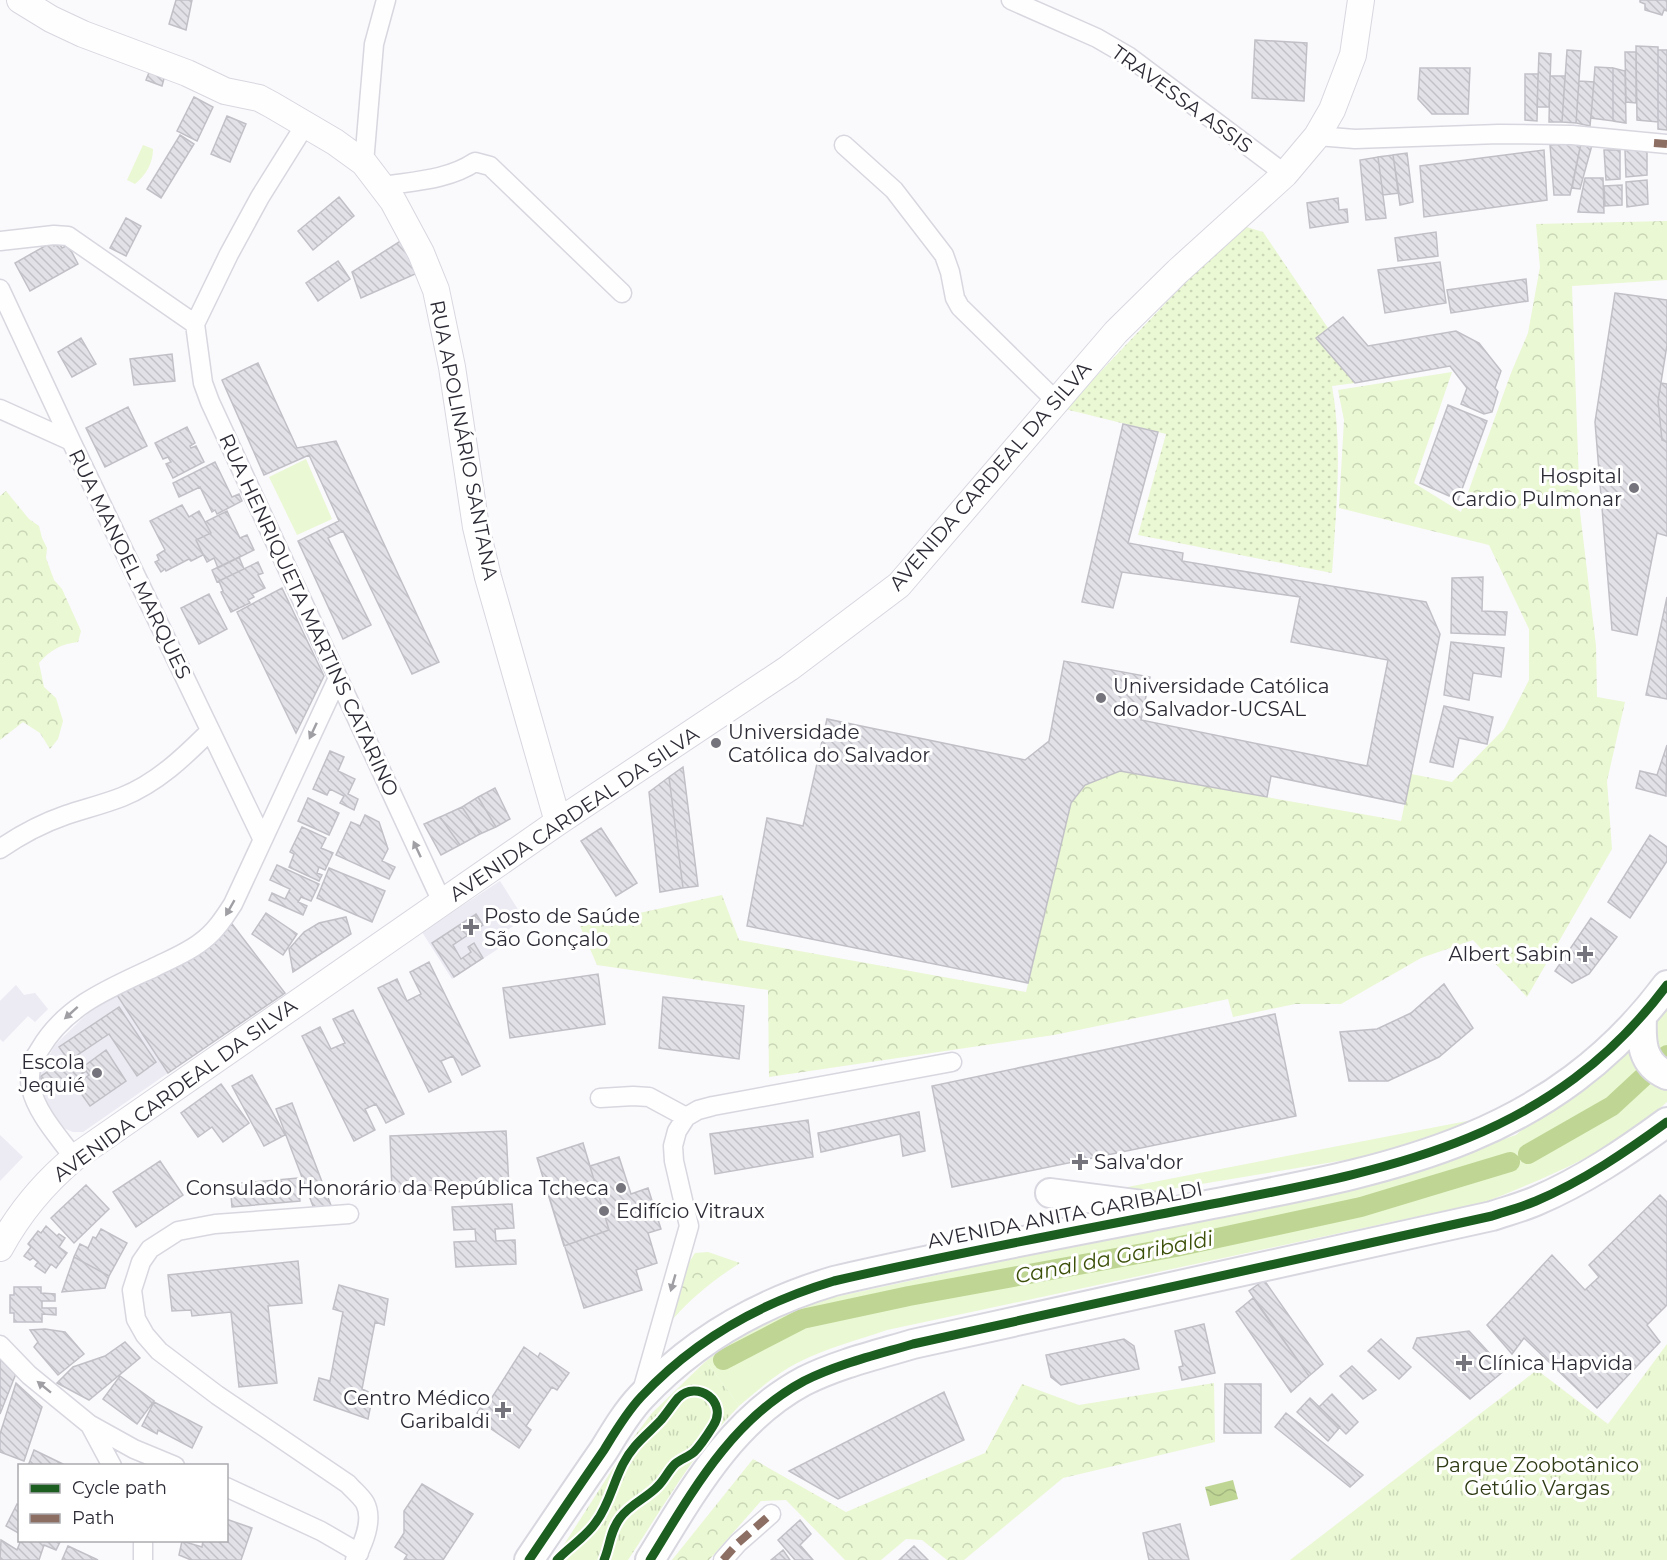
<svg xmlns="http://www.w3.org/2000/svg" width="1667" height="1560" viewBox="0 0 1667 1560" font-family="Montserrat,sans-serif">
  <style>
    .built { fill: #eceaf3 }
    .grass { fill: #eaf8d3 }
    .forest { fill: url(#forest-crowns) }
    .park { fill: url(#park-tufts) }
    .garden { fill: url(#garden-dots) }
    .water { fill: url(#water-waves) }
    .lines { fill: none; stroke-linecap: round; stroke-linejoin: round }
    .canal { stroke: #bed594; stroke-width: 20 }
    .building { fill: url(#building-back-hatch); stroke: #c2c0c7; stroke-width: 1.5 }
    .street-casing { stroke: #d8d7df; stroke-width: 21 }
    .secondary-casing { stroke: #d8d7df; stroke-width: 28 }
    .primary-casing { stroke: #d8d7df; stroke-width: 32 }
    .street { stroke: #fefeff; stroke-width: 18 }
    .secondary { stroke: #fefeff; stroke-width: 26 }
    .primary { stroke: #fefeff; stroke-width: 28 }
    .quiet { stroke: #8d6e63; stroke-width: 8; stroke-dasharray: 15 8; stroke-linecap: butt }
    .cycleway-casing { stroke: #fff; stroke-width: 13 }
    .cycleway { stroke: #1b5e20; stroke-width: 9 }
    .oneway { fill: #a09fa4 }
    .poi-dot { fill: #75737b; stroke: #fff; stroke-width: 2 }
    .labels { text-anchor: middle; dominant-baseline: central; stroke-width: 6; stroke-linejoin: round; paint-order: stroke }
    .street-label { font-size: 20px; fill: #2d2b35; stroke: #fff }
    .poi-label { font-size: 20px; fill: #2d2b35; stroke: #fff; text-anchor: start }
    .park-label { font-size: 20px; fill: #2e3b14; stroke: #fff }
    .water-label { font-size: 21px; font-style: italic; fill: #3c5009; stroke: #fff }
  </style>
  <defs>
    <pattern id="forest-crowns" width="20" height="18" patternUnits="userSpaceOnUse" patternTransform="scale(1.5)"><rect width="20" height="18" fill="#eaf8d3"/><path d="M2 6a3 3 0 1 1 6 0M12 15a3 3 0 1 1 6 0" fill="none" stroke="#c9d5b6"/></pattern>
    <pattern id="park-tufts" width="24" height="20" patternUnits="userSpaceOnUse" patternTransform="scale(1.5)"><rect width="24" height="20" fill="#eaf8d3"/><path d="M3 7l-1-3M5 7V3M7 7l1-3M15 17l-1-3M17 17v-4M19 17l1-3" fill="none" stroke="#c9d5b6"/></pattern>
    <pattern id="garden-dots" width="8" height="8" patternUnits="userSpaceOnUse" patternTransform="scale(1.5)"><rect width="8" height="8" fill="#eaf8d3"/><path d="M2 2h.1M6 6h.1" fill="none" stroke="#c9d5b6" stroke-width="1.8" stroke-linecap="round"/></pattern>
    <pattern id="water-waves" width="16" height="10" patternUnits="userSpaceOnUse" patternTransform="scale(1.5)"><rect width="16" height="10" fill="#bed594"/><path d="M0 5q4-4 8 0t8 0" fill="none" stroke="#a4b780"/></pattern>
    <pattern id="building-back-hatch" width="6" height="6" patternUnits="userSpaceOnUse" patternTransform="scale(1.5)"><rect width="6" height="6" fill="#e3e1e8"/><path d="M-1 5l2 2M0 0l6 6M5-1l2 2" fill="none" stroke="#c3c1c8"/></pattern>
  </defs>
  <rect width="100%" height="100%" fill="#faf9fc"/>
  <path class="built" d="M500 881 524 919 495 938 501 947 452 979 422 932Z
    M16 985 24 995 35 993 48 1009 35 1022 28 1016 3 1042 0 1039V1001Z
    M117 995 168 1073 83 1132H73L61 1127 39 1096 40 1073 55 1045 88 1013Z
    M0 1135 23 1157 0 1181Z"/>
  <path class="grass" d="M143 145 153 149C153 163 146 175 135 184L127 180Z
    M306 459 332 519 297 535 269 477Z
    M1667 1004V1102C1656 1111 1646 1121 1635 1129 1589 1160 1536 1182 1485 1202L887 1330C858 1340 827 1348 799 1362 777 1373 758 1390 739 1406L706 1361 737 1337 771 1318 812 1302 1391 1177 1516 1135Z
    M1503 1114 1394 1152 1141 1194 1107 1191Z"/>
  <path class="forest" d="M1667 221V280L1572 286 1580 512 1596 646 1597 697 1625 702 1607 781 1612 849 1527 997 1473 940 1421 958 1341 1004H1295L1233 1017 1228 999 1054 1035 769 1077 768 990 597 965 580 926 722 895 739 940 1026 992 1071 803 1085 785 1120 771 1401 821 1411 774 1452 782 1504 729 1529 680V629L1489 545 1339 508 1344 420 1338 390 1452 372 1414 483 1461 512 1511 373 1528 333 1540 267 1536 224Z
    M6 491 29 519 39 526 42 538 47 548 46 558 54 580 62 589 81 631 78 642C61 644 50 650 39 663L44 687 56 698 63 721 58 739 50 749 40 733 23 722 0 740V496Z
    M708 1252 740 1263C715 1279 693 1296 673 1319L688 1264 695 1253Z
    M1214 1383 1215 1442 1063 1478 964 1560H947L922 1540 906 1539 881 1560H845L786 1500 761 1501 709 1560H672L753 1459 846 1512 985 1453 1022 1384 1079 1405Z"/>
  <path class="park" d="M1667 1344V1560H1290L1537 1370 1608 1424Z
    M706 1361 739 1406C693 1453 664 1506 628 1560H554L630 1442 652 1413Z"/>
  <path class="garden" d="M1240 225 1263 232 1328 328 1317 338 1355 383 1332 386C1343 448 1336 511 1332 573L1138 535 1166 434 1065 409Z"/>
  <path class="water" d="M1233 1480 1238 1499 1210 1506 1205 1487Z"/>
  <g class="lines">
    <path class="canal" d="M1528 1154 1612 1106 1667 1055
      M723 1360 802 1319 909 1296 1176 1247 1361 1207 1510 1162"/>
  </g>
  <path class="building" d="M176 0H192L186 30 169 24Z
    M1640 0H1667V11L1664 10 1662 15 1645 10V4L1640 2Z
    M1255 40 1307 43 1304 101 1252 98Z
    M1636 46 1658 47V122L1637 120Z
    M1567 50 1581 51 1576 123 1562 122Z
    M1658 50H1667V130L1658 129Z
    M1625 52H1636V103L1626 102Z
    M1539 53 1551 54 1549 107H1537Z
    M1595 67 1613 68V121L1591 118Z
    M1420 68H1470L1468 114H1432L1418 99Z
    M1613 68 1625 71 1626 123 1613 121Z
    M150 70 165 75 162 86 146 80Z
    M1525 74H1538L1537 121 1525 120Z
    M1550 76H1565L1562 122H1549Z
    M1579 81 1594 82 1590 126 1576 123Z
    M194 97 213 107 197 141 177 131Z
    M227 116 246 124 230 162 211 154Z
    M180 135 194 144 161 198 147 189Z
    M1581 143 1592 145 1580 189 1572 188Z
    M1581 143 1570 195H1554L1550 145Z
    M1647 149V175L1626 177 1625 150Z
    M1544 150 1547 200 1424 217 1420 166Z
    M1604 150H1620V179L1606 180Z
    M1407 153 1413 202 1400 205 1393 155Z
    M1393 155 1399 193 1383 195 1378 157Z
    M1378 157 1386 218 1366 220 1360 160Z
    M1585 178H1603L1604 213 1578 212Z
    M1647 180 1648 204 1627 207 1626 182Z
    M1622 185V205L1605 206 1604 186Z
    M339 197 354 216 313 250 298 231Z
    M1338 198 1339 210 1347 209 1348 222 1310 228 1307 203Z
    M126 218 141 226 126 256 110 248Z
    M1436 232 1438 256 1398 261 1395 238Z
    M402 240 422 271 361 298 352 272Z
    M52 242 54 246 59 243 62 248 68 245 78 264 30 291 15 263Z
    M338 261 350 279 318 301 306 283Z
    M1440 262 1446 303 1385 313 1378 270Z
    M1526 279 1528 301 1451 313 1447 290Z
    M1615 293 1667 300V345L1658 401 1662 440 1667 442V536L1657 533 1637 635 1612 630 1595 422Z
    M1343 317 1368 346 1456 331 1479 343 1501 371 1495 388 1498 392 1492 412 1484 414 1461 404 1467 388 1450 366 1355 383 1316 338Z
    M81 338 96 364 72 377 58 352Z
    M172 354 175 381 134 385 130 359Z
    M258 363 297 448 336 441 439 662 412 674 343 531 328 538 371 625 343 639 298 541 339 521 309 455 264 475 222 380Z
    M1661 383 1667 384V442L1662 440 1658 401Z
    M1448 405 1487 421 1458 500 1420 483Z
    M128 407 147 446 105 467 86 428Z
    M1123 424 1158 432 1128 543 1183 553 1182 561 1426 602 1440 634 1405 804 1271 776 1267 797 1120 771 1085 785 1071 803 1028 983 747 926 767 818 803 826 827 719 1025 760 1049 741 1064 661 1150 677 1141 720 1367 766 1388 660 1291 642 1300 597 1122 572 1113 608 1082 602Z
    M187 427 195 443 190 446 191 448 196 446 204 462 173 478 166 464 171 462 168 457 163 459 155 443Z
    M215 462 232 497 239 494 242 501 217 514 215 510 212 512 200 487 179 497 173 483Z
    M182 505 189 517 199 511 211 533 196 540 203 555 191 561 189 559 166 571 165 569 161 572 155 562 159 560 157 555 165 550 150 521Z
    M227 511 240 538 247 535 254 550 218 568 214 558 207 562 196 540 211 533 205 522Z
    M239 557 244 569 217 582 212 570Z
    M258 562 263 573 258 575 265 588 252 594 254 597 248 600 250 603 231 612 221 592 223 591 219 581Z
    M1483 577 1482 611 1507 612 1505 635 1451 633 1452 578Z
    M282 588 324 676 296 733 237 612Z
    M209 594 227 629 199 644 181 608Z
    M1667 597V699L1646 695Z
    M1451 642 1504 648 1501 677 1473 673 1469 700 1444 695Z
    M1444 706 1493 717 1487 744 1459 738 1453 767 1430 762Z
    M1667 745 1666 796 1636 788 1640 771 1657 775Z
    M330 751 344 757 338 771 355 779 348 794 358 799 354 810 340 803 344 796 330 789 327 795 313 789Z
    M683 767 698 886 683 888 669 777Z
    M669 777 683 888 660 892 649 792Z
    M495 788 510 819 496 827 478 797Z
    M478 797 496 827 480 834 462 807Z
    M308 798 339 813 329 835 298 821Z
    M462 807 480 834 460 845 440 817Z
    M365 815 379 822 388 849 382 861 395 867 389 879 336 855 351 822 360 826Z
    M440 817 460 845 441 855 424 824Z
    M302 827 326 838 321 848 333 853 325 870 319 867 317 873 322 875 319 881 289 867 294 854 290 852Z
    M601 828 637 883 616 896 581 841Z
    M1650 835 1667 847V861L1630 918 1608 902Z
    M277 865 319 884 311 901 301 897 298 902 307 906 303 915 269 900 272 893 285 899 290 889 270 880Z
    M329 868 385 891 372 922 317 898Z
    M266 913 297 934 283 955 252 934Z
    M476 914 483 925 453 945 461 959 471 952 468 947 474 943 483 958 454 977 432 943Z
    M346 917 351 934 293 972 289 949 304 932 319 923Z
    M1591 918 1617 937 1589 974 1572 983 1555 971Z
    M232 924 285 993 168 1073 117 995Z
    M429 962 480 1066 462 1075 453 1056 441 1061 451 1082 429 1092 378 988 397 979 407 1001 421 994 410 972Z
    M598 974 605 1024 510 1038 503 988Z
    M1444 984 1473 1028 1439 1057 1388 1081H1349L1340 1032 1377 1029 1411 1013Z
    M663 997 744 1006 739 1059 659 1048Z
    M119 1007 156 1062 137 1076 109 1034 76 1056 86 1071 52 1094 40 1077 67 1058 59 1047Z
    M353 1010 404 1114 386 1123 376 1104 365 1109 375 1130 354 1141 302 1036 320 1027 331 1049 345 1043 333 1019Z
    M1275 1014 1296 1116 952 1187 932 1086Z
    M106 1050 126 1081 90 1106 75 1085 89 1075 83 1067Z
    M252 1075 285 1135 264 1146 232 1086Z
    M221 1084 249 1123 223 1142 212 1127 198 1137 181 1113Z
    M292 1103 332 1208 316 1214 276 1109Z
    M919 1112 925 1151 903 1156 900 1134 821 1152 818 1133Z
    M808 1120 813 1157 715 1174 710 1134Z
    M506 1131 509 1187 392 1192 390 1136Z
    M583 1143 590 1166 619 1157 631 1194 648 1188 661 1229 648 1233 657 1263 636 1270 642 1290 584 1308 537 1158Z
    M583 1143 609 1230 564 1246 537 1158Z
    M160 1161 183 1195 136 1227 113 1192Z
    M298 1178 300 1201 232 1207 230 1184Z
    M86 1185 109 1209 74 1243 51 1218Z
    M1660 1195 1667 1202V1305L1647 1325 1660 1342 1597 1408 1524 1338 1512 1354 1487 1325 1552 1255 1585 1290 1599 1277 1589 1265Z
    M512 1204 514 1228 495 1229 496 1241 515 1240 516 1264 456 1267 454 1242 476 1241 475 1229 454 1230 452 1207Z
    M46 1226 57 1236 59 1234 65 1238 59 1247 67 1253 56 1268 51 1264 45 1273 35 1266 38 1262 33 1258 30 1260 24 1256 31 1247 28 1244 38 1231 41 1233Z
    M101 1229 127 1243 109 1276 74 1257 80 1244 88 1248 93 1237 96 1238Z
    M74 1257 109 1276 105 1288 62 1292Z
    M298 1261 302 1303 268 1306 277 1383 239 1387 231 1312 192 1316 191 1310 172 1311 168 1275Z
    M1264 1280 1323 1364 1309 1376 1249 1291Z
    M339 1285 388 1299 384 1325 375 1322 362 1389 373 1394 368 1419 314 1400 319 1378 330 1381 343 1312 333 1309Z
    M14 1287H41V1293L55 1294V1301H42V1308H56V1315L42 1314V1322H14V1313H10V1295H14Z
    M1253 1298 1309 1376 1291 1392 1236 1312Z
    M1204 1324 1215 1373 1182 1380 1179 1367 1183 1366 1175 1331Z
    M45 1329 65 1332 84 1354 58 1375 34 1347 38 1342 30 1330Z
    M1469 1331 1505 1370 1470 1399 1413 1348 1417 1338Z
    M1124 1339 1134 1346 1139 1369 1061 1385 1051 1377 1046 1355Z
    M1381 1339 1411 1367 1399 1379 1368 1351Z
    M125 1342 140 1358 89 1400 57 1383 73 1367 105 1356Z
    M524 1347 538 1357 540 1353 569 1373 557 1390 552 1387 526 1426 531 1430 519 1448 487 1426 489 1422 477 1413 486 1399H491Z
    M0 1354 17 1371 0 1414Z
    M1352 1366 1376 1390 1363 1399 1340 1376Z
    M120 1376 154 1401 137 1424 103 1399Z
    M16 1383 42 1407 24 1461 0 1452V1434Z
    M1225 1384H1261V1433H1224Z
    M944 1392 964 1440 838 1499 789 1471Z
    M1332 1394 1358 1422 1346 1434 1319 1407Z
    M1310 1398 1340 1427 1328 1441 1297 1412Z
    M154 1402 202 1427 192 1448 158 1430 157 1434 142 1426Z
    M1286 1413 1363 1475 1350 1487 1275 1427Z
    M34 1450 67 1466H28Z
    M422 1484 473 1514 443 1560H404L407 1555 395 1547 404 1533V1511Z
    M17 1504 20 1506V1534L6 1526Z
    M226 1519 252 1528 241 1560H191L179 1555 182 1541 202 1547 203 1540H226Z
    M800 1520 811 1534 800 1545 813 1560H795L778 1540Z
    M1180 1524 1189 1560H1149L1143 1533Z
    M1 1540 17 1550 21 1540H61L56 1550 44 1545 39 1560H0Z
    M68 1546 98 1560H62Z
    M914 1546 928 1560H899Z
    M783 1550 790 1560H771Z"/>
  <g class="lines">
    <g class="street-casing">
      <path id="street" d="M1011 0 1097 38 1128 56 1285 174
        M1317 136 1355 139 1499 134 1572 135 1667 144
        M844 145 894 190 944 255 950 272 955 298 960 307 1056 401
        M364 163 374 44 386 0
        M383 186C414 181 448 180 475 162L490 166 622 293
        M0 241 54 235 68 236 195 324
        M0 289 71 441 262 838
        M195 324 203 383 210 402 442 902
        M195 324 229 254 260 197 305 125
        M0 409 71 441
        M0 849C20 835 43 823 66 815 84 809 104 804 122 797 157 783 184 757 210 731
        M600 1098 633 1096 649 1097 686 1117
        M74 1158C59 1137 37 1114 31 1088 28 1074 32 1060 40 1049 65 1006 110 988 153 968 169 960 187 953 201 942 215 932 224 918 233 904L338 678
        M349 1214 215 1224 178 1231 150 1249 141 1262 132 1290 136 1319 145 1335 159 1351 217 1395 348 1484C353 1490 361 1496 365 1503 374 1520 363 1544 355 1560
        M0 1345 29 1375 89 1424 134 1449 175 1466
        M642 1391 689 1226 674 1161 673 1146 677 1131 686 1117 698 1110 713 1106 952 1062
        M90 1425 112 1466
        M226 1487 321 1531 359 1553
        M143 1540V1560
        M723 1560 738 1543 771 1514"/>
    </g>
    <g class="secondary-casing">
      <path id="secondary" d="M20 0 51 19 83 34 187 73 225 91 259 98 272 105 335 142 364 163 393 201 421 253 436 290 452 367 476 527 488 577 558 822
        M0 1248C19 1213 43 1184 74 1158L558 822 789 668 899 585 1116 332 1178 271 1285 174 1317 136 1332 110 1353 55 1361 0"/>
    </g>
    <g class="primary-casing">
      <path id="primary" d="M1642 1017C1641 1041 1641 1064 1667 1075
        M1050 1193 1158 1207
        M529 1560C554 1523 579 1486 604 1450 615 1432 626 1413 641 1397 694 1340 760 1303 834 1281 950 1254 1066 1233 1182 1210 1371 1172 1543 1151 1667 985
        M650 1560C692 1492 731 1420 804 1381 838 1364 876 1355 913 1344L1492 1216C1507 1211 1522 1207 1536 1201 1583 1181 1626 1152 1667 1122"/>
    </g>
    <use href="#street" class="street"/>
    <use href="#secondary" class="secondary"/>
    <use href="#primary" class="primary"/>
    <path class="quiet" d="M1654 143 1667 144
      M723 1560 738 1543 771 1514"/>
    <g class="cycleway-casing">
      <path id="cycleway" d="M529 1560C554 1523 579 1486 604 1450 615 1432 626 1413 641 1397 694 1340 760 1303 834 1281 950 1254 1066 1233 1182 1210 1371 1172 1543 1151 1667 985
        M557 1560C569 1547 586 1537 596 1522 609 1505 613 1483 623 1464 633 1444 647 1435 661 1420 667 1413 672 1405 678 1398 697 1379 729 1402 713 1426 708 1434 701 1445 694 1452 688 1457 681 1459 675 1464 668 1471 665 1479 658 1486 647 1498 630 1504 620 1518 610 1531 610 1546 604 1560
        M650 1560C692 1492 731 1420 804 1381 838 1364 876 1355 913 1344L1492 1216C1507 1211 1522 1207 1536 1201 1583 1181 1626 1152 1667 1122"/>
    </g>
    <use href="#cycleway" class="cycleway"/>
  </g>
  <defs><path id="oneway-solid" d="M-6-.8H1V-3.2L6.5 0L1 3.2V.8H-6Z" transform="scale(1.5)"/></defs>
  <g class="oneway">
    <use href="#oneway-solid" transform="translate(313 731) rotate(115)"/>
    <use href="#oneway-solid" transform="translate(417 849) rotate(-115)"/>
    <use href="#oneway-solid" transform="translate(230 908) rotate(120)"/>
    <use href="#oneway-solid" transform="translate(71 1013) rotate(138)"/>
    <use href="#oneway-solid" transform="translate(673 1283) rotate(106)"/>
    <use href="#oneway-solid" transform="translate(44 1387) rotate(-141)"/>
  </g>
  <g class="poi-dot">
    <circle cx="1634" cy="488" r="6"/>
    <circle cx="1101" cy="698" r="6"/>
    <circle cx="716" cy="743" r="6"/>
    <path d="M468 918h6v6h6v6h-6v6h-6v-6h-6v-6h6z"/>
    <path d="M1582 945h6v6h6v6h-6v6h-6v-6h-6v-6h6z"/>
    <circle cx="97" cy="1073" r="6"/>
    <path d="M1077 1153h6v6h6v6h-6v6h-6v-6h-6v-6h6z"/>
    <circle cx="621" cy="1188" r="6"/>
    <circle cx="604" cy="1211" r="6"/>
    <path d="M1461 1354h6v6h6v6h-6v6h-6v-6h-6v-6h6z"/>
    <path d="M500 1401h6v6h6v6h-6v6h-6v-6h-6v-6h6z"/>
  </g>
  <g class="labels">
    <g class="street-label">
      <text transform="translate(1182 99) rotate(36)">TRAVESSA ASSIS</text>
      <text transform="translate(464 440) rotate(79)">RUA APOLINÁRIO SANTANA</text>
      <text transform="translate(990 476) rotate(-49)">AVENIDA CARDEAL DA SILVA</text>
      <text transform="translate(130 564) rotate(64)">RUA MANOEL MARQUES</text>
      <text transform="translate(309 615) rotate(65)">RUA HENRIQUETA MARTINS CATARINO</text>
      <text transform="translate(574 814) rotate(-34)">AVENIDA CARDEAL DA SILVA</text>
      <text transform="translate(175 1090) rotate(-36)">AVENIDA CARDEAL DA SILVA</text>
      <text transform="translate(1065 1215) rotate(-11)">AVENIDA ANITA GARIBALDI</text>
    </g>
    <g class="poi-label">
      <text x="1622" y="476" text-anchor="end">Hospital<tspan x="1622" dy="23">Cardio Pulmonar</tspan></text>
      <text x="1113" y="686">Universidade Católica<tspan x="1113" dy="23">do Salvador-UCSAL</tspan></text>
      <text x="728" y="732">Universidade<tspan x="728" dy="23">Católica do Salvador</tspan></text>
      <text x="484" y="916">Posto de Saúde<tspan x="484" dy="23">São Gonçalo</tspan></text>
      <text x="1572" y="954" text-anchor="end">Albert Sabin</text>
      <text x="85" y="1062" text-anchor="end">Escola<tspan x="85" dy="23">Jequié</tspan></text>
      <text x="1094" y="1162">Salva'dor</text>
      <text x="609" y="1188" text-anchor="end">Consulado Honorário da República Tcheca</text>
      <text x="616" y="1211">Edifício Vitraux</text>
      <text x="1478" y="1363">Clínica Hapvida</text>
      <text x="490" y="1398" text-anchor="end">Centro Médico<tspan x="490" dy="23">Garibaldi</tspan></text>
    </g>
    <g class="park-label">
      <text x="1537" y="1465">Parque Zoobotânico<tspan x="1537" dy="23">Getúlio Vargas</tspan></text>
    </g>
    <g class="water-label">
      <text transform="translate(1114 1257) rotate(-11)">Canal da Garibaldi</text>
    </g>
  </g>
  <rect x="18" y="1464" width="210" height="78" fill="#ffffff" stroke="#abaaae" stroke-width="1.5"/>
  <rect x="30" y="1484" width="30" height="9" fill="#1b5e20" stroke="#abaaae" stroke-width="1.5"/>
  <text x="72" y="1494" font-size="18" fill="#2d2b35">Cycle path</text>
  <rect x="30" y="1514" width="30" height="9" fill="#8d6e63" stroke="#abaaae" stroke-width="1.5"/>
  <text x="72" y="1524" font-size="18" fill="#2d2b35">Path</text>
</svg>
